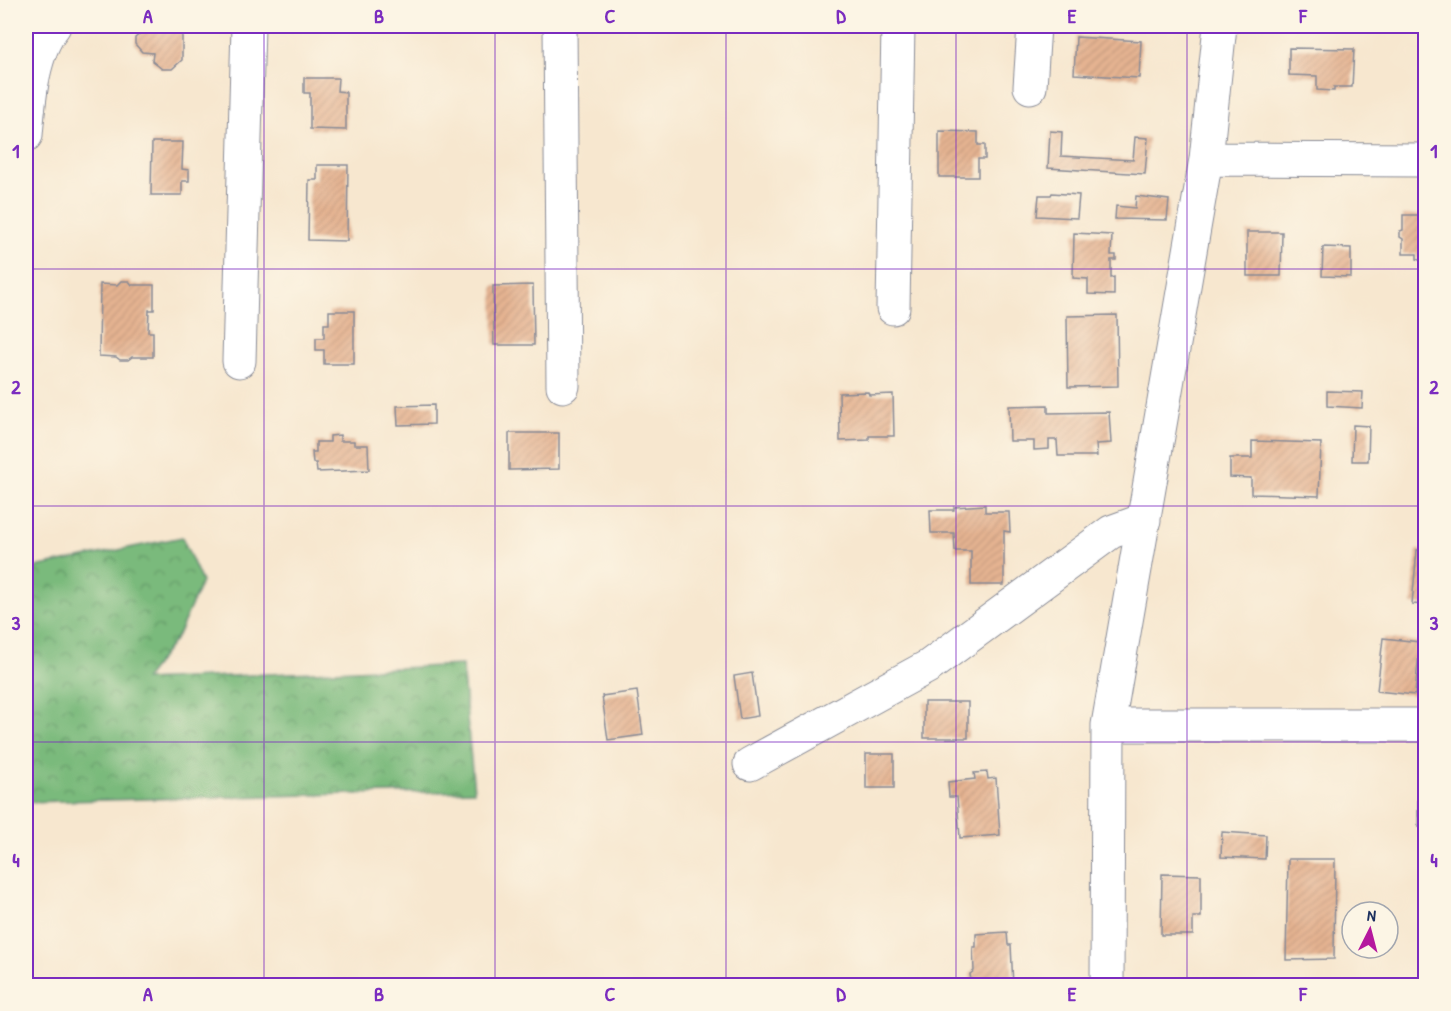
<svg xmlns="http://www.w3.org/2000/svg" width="1451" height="1011" viewBox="0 0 1451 1011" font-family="'Patrick Hand',sans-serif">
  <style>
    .forest { fill: url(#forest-crowns); stroke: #4a746c; stroke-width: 1.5 }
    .building { fill: url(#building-hatch) }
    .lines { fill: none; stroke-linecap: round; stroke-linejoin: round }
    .minor-casing { stroke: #898b96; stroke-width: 35 }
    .minor { stroke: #fff; stroke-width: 33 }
    .grid { fill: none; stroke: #7b2cbf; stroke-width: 1.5; stroke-opacity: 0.55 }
    .neatline { fill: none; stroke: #7b2cbf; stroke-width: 2 }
    .grid-label { font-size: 20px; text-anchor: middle; font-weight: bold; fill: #7b2cbf }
  </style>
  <defs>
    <pattern id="forest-crowns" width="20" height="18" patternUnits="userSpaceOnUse" patternTransform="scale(1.5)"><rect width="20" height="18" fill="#7aba7b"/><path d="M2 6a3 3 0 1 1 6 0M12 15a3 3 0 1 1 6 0" fill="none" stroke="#639868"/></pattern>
    <pattern id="building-hatch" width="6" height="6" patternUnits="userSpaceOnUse" patternTransform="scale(1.5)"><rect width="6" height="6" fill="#e5b391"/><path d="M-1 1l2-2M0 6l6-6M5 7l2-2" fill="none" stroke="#c49a7f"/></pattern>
  </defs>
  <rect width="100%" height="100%" fill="#fcf5e5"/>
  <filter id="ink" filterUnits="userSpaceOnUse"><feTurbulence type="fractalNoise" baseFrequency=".0167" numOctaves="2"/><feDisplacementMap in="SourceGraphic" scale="12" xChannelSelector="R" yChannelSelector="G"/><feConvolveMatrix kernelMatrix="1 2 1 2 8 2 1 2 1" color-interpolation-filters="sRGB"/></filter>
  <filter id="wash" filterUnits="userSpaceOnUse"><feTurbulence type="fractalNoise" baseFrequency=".008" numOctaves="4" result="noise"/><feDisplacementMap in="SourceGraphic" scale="24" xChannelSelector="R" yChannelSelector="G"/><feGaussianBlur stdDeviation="1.35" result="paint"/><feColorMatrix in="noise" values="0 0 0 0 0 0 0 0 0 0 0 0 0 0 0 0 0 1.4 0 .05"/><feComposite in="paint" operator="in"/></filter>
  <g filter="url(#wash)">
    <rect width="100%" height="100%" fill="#f7e7cf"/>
    <path class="forest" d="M182 537 202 582 177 637 144 680 462 665 474 791 26 802V572L40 566Z"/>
    <g id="blocks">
      <path class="building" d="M142 26H176V29H182V60L172 69H162L152 61 153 53 142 52 135 44V38L142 32Z
        M1076 37 1141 41 1139 78 1074 74Z
        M1289 48 1354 49 1352 87H1334V91L1317 90V76L1289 75Z
        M304 78H338L337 91 346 92V130L310 129V93H304Z
        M939 131 978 132V145H985V159H978V177H939Z
        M1050 131 1062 132 1061 156 1133 160 1135 137 1148 138 1145 174 1048 168Z
        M152 142H183L182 169 189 170V181H182V195H151Z
        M317 165H348L347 241 308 240 309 180H317Z
        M1052 193 1079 195 1077 218 1037 216 1039 195H1051Z
        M1136 196 1169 200 1167 220 1115 219 1116 206 1135 208Z
        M1403 215H1426V263L1417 259V254H1403V239L1400 237V231L1403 230Z
        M1247 232H1282L1281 276H1247Z
        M1074 233 1112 235 1111 255H1116V260H1111V278L1114 277V295L1088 294V279L1073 278Z
        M1323 247 1351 248V277L1322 276Z
        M121 281H129L132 285H154V310H149L148 332H153V357H132L128 360H120L116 357 99 356 100 284 117 285Z
        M533 285 534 345H494L493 286Z
        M329 311H354V364H324V350H316V338H324V324H329Z
        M1117 315 1118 386 1068 387 1067 316Z
        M1327 391 1363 392 1362 408 1327 406Z
        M868 392 869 395 893 394 894 436H869V440L840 441 839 393Z
        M434 405V424L398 425 397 406Z
        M1048 405V413L1109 412 1111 443 1096 444 1097 456H1058L1057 440H1049V449L1034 450V441H1010L1009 406Z
        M1353 425 1369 426 1368 461H1352Z
        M509 433H559V469L509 470Z
        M340 435V441H354V445H368L369 470 317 472 316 463H313L312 452H316V442H330V436Z
        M1252 441 1321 443 1319 496 1251 494V478L1230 477V458H1252Z
        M985 505V512H1009L1010 532 1004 531V585H971V551H955L954 533H931L930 510H954V507Z
        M1417 550 1426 551V605L1412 604Z
        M1383 638 1420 642 1415 695 1377 691Z
        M752 673 758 716 740 719 734 676Z
        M637 691 643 735 608 740 602 696Z
        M924 702H968V738H924Z
        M866 754H894V788H866Z
        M987 772 988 779 996 778 1000 835 960 838 957 797H949L948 782 975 779 974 773Z
        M1418 795H1426V827H1418Z
        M1222 832 1266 835 1265 859 1221 857Z
        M1288 859H1335L1334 959 1286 960Z
        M1162 874 1201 875V917H1193V935H1161Z
        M1007 932 1008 945H1011L1013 986H975L971 981 970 974 974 971 973 947H976V934Z"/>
    </g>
  </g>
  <g filter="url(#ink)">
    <use href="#blocks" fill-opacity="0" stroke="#898b96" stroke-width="1.5"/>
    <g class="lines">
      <g class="minor-casing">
        <path id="minor" d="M560 26 563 386
          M1030 87 1034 26
          M26 135C29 101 32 53 54 26
          M1206 159 1426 160
          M893 308 898 26
          M239 361 248 26
          M1108 725H1426
          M750 764 929 666 1111 532 1144 520
          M1107 986 1108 725 1206 159 1220 26"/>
      </g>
      <use href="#minor" class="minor"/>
    </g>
  </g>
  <path class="grid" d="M264 26V986M495 26V986M726 26V986M956 26V986M1187 26V986M26 269H1426M26 506H1426M26 742H1426"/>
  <rect width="1451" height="1011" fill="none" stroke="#fcf5e5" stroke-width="66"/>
  <g transform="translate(1370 930) rotate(6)"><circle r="28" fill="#fcf5e5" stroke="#a2a6af" stroke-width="1.5"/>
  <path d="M0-4.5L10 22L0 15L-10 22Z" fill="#b5179e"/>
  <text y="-9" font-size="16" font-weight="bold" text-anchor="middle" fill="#1b2f5e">N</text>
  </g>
  <rect x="33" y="33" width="1385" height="945" class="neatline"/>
  <g class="grid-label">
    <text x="148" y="23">A</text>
    <text x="379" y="23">B</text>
    <text x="610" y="23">C</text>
    <text x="841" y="23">D</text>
    <text x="1072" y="23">E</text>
    <text x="1303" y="23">F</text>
    <text x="16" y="158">1</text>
    <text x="1434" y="158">1</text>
    <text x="16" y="394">2</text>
    <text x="1434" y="394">2</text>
    <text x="16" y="630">3</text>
    <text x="1434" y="630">3</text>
    <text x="16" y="867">4</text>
    <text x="1434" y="867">4</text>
    <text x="148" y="1001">A</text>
    <text x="379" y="1001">B</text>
    <text x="610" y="1001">C</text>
    <text x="841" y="1001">D</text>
    <text x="1072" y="1001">E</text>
    <text x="1303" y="1001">F</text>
  </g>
</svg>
